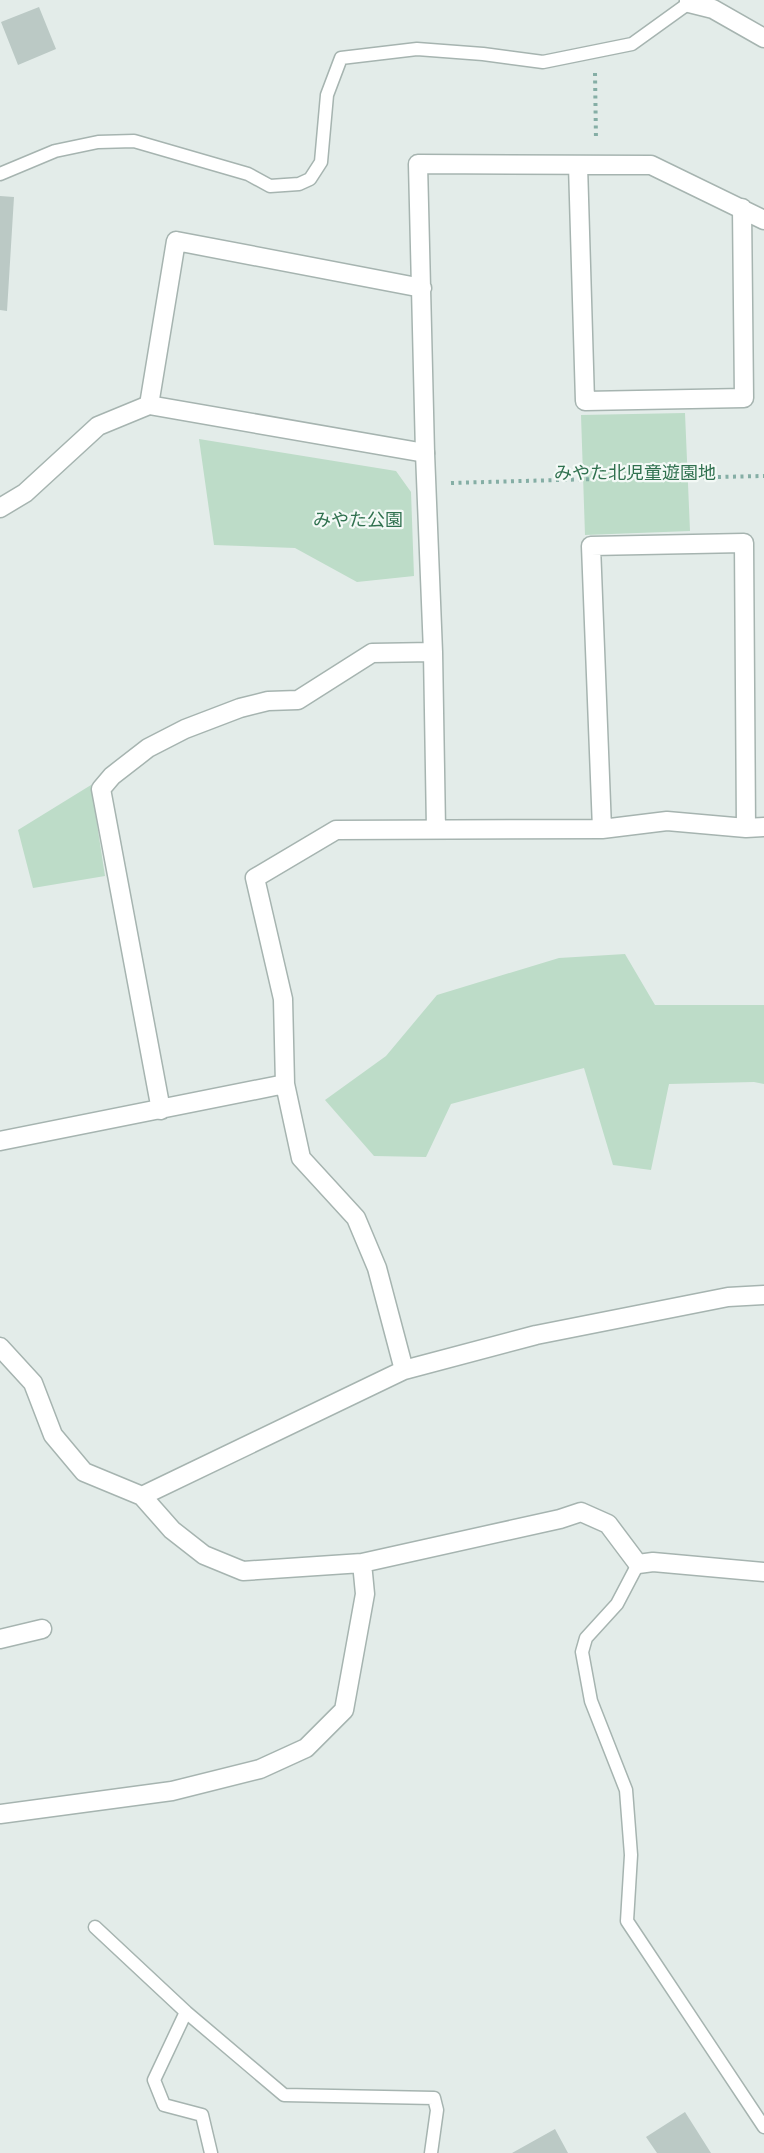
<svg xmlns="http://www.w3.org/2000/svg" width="764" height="2153" viewBox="0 0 764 2153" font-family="'Nunito Sans','Noto Sans JP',sans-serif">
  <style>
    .green { fill: #bddcc8 }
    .building { fill: #bbc9c5 }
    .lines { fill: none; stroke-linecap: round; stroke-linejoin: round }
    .service-casing { stroke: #a6b4b0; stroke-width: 15 }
    .minor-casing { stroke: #a6b4b0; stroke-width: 21 }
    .tertiary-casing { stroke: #a6b4b0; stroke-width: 21 }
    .path { stroke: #85aea5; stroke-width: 4; stroke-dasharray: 3 4.5; stroke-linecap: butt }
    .service { stroke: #fff; stroke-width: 12 }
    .minor { stroke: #fff; stroke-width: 18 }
    .tertiary { stroke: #fff; stroke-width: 18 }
    .labels { text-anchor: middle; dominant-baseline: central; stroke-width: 4.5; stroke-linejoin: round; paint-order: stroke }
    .park-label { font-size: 18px; fill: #30714f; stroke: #f3f9f6 }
  </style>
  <rect width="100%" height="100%" fill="#e3ece9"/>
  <path class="green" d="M685 413 690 531 585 535 581 415Z
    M199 439 396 471 411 492 414 576 357 582 295 548 214 545Z
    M91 785 105 876 33 888 18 830Z
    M625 954 655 1005H764V1084L754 1082 669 1084 651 1170 613 1165 584 1068 451 1104 426 1157 374 1156 325 1100 386 1056 437 995 559 958Z"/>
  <path class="building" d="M39 7 56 49 18 65 1 22Z
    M0 196 14 197 7 311 0 310Z
    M685 2112 711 2153H657L646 2137Z
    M555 2129 568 2153H512Z"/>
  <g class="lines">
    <g class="service-casing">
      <path id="service" d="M0 174 55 151 98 142 134 141 248 174 270 186 299 184 310 179 321 162 327 95 341 58 417 49 483 54 543 62 632 44 689 3
        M638 1564 617 1604 586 1638 582 1652 591 1701 626 1790 631 1855 627 1921 764 2127
        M95 1927 186 2012
        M211 2153 202 2115 164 2105 154 2080 186 2012 284 2095 434 2098 437 2110 431 2153"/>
    </g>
    <g class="minor-casing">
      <path id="minor" d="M689 0V3L713 9 764 38
        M578 165 585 401 744 398 742 208
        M149 405 176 241 422 288
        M436 829 433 652 425 453 418 164 651 165 764 220
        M602 829 591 546 744 543 746 828
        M161 1110 101 789 112 776 148 748 185 729 240 708 268 701 298 700 372 653 433 652
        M0 1141 285 1084
        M0 1347 33 1383 53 1435 84 1472 142 1496 172 1530 204 1555 243 1571 362 1563 560 1519 581 1512 608 1524 638 1564 653 1562 764 1572
        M404 1370 377 1268 356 1218 301 1158 285 1084 283 999 255 878 336 830 602 829 667 821 746 828 764 827
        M142 1496 404 1370 536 1335 728 1297 764 1295
        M0 1639 42 1629
        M0 1814 172 1791 260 1769 306 1748 344 1710 365 1594 362 1563"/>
    </g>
    <g class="tertiary-casing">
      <path id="tertiary" d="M0 508 25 493 98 426 149 405 425 453"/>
    </g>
    <path class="path" d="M595 73 596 140
      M673 478 764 476
      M451 483 594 479"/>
    <use href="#service" class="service"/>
    <use href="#minor" class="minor"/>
    <use href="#tertiary" class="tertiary"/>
  </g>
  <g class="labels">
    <g class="park-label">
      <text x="635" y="473">みやた北児童遊園地</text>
      <text x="358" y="520">みやた公園</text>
    </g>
  </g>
</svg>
